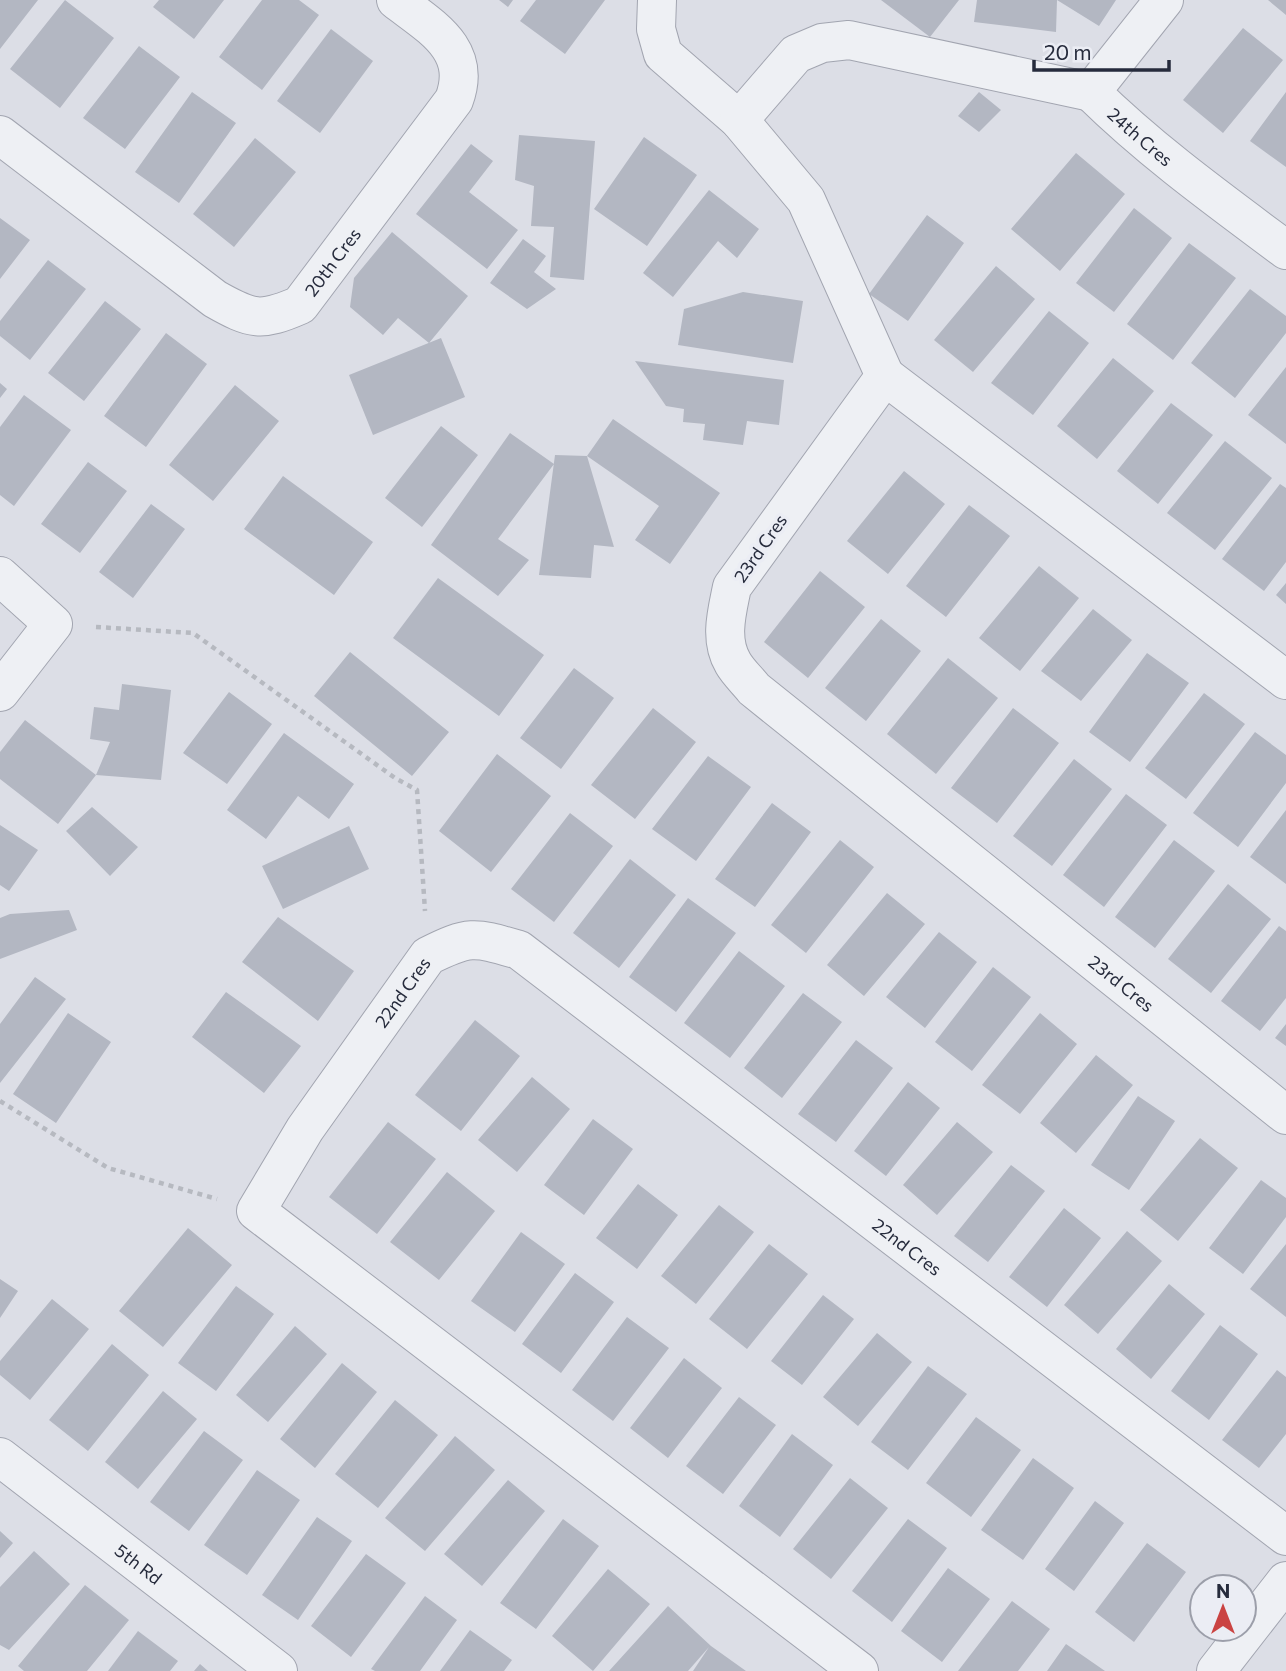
<svg xmlns="http://www.w3.org/2000/svg" width="1286" height="1671" viewBox="0 0 1286 1671" font-family="Commissioner,sans-serif">
  <style>
    .building { fill: #b3b7c2 }
    .lines { fill: none; stroke-linecap: round; stroke-linejoin: round }
    .minor-casing { stroke: #a2a5b0; stroke-width: 40 }
    .path { stroke: #b6b9c0; stroke-width: 4.5; stroke-dasharray: 5 5; stroke-linecap: butt }
    .minor { stroke: #eef0f4; stroke-width: 38 }
    .labels { text-anchor: middle; dominant-baseline: central; stroke-width: 7; stroke-linejoin: round; paint-order: stroke }
    .street-label { font-size: 18px; fill: #262b3c; stroke: #ebedf4 }
  </style>
  <rect width="100%" height="100%" fill="#dcdee6"/>
  <path class="building" d="M0 0H38L0 49Z
    M65 0 114 38 60 108 10 69Z
    M159 0H224L194 39 153 7Z
    M262 0H299L319 15 262 90 219 57Z
    M499 0H513L508 7Z
    M536 0H605L565 54 520 21Z
    M881 0H959L930 37Z
    M977 0H1057L1056 32 974 22Z
    M1057 0H1116L1099 26Z
    M1268 0H1286V15Z
    M1243 28 1283 60 1223 133 1183 100Z
    M331 29 373 61 320 133 277 101Z
    M139 46 180 77 125 149 83 118Z
    M192 92 236 123 179 203 135 172Z
    M979 92 1001 110 979 132 958 116Z
    M1286 92V167L1250 141Z
    M519 135 595 141 584 280 550 277 554 227 531 226 534 186 515 180Z
    M644 137 697 175 647 246 594 209Z
    M255 138 296 172 234 247 193 214Z
    M471 144 493 161 469 192 518 230 487 269 416 214Z
    M1076 153 1125 194 1060 271 1011 229Z
    M709 190 759 229 737 258 718 241 673 297 643 273Z
    M1134 208 1172 238 1114 312 1076 283Z
    M927 215 964 243 908 321 869 294Z
    M0 218 30 240 0 279Z
    M392 232 468 296 429 343 398 318 383 335 350 307 354 278Z
    M523 239 546 256 534 272 556 289 527 309 490 283Z
    M1189 243 1236 278 1173 360 1127 324Z
    M48 260 86 289 30 360 0 336V321Z
    M996 266 1035 299 973 372 934 340Z
    M1250 289 1286 316V333L1235 398 1191 363Z
    M743 292 803 301 793 363 678 345 684 309Z
    M105 301 141 329 84 401 48 373Z
    M1049 311 1089 343 1033 415 991 383Z
    M166 333 207 364 146 447 104 416Z
    M441 338 465 397 373 435 349 375Z
    M1113 358 1154 391 1097 459 1057 426Z
    M635 361 784 380 779 425 747 421 743 445 703 440 705 424 683 422 684 409 666 406Z
    M1286 367V444L1248 415Z
    M0 383 7 389 0 398Z
    M235 385 279 421 213 501 169 465Z
    M24 395 71 430 14 506 0 495V427Z
    M1171 403 1213 435 1158 504 1117 471Z
    M613 419 720 493 670 564 635 540 659 506 587 456Z
    M441 426 478 455 422 527 385 498Z
    M510 433 554 464 498 539 529 560 498 596 431 545Z
    M1225 441 1272 478 1215 550 1167 513Z
    M555 455 587 456 614 547 594 545 591 578 539 575Z
    M88 462 127 491 80 553 41 524Z
    M904 471 945 504 888 574 847 541Z
    M283 476 373 542 334 595 244 529Z
    M1280 484 1286 488V562L1264 591 1222 559Z
    M151 504 185 529 133 598 99 572Z
    M969 505 1010 536 946 617 906 586Z
    M1039 566 1079 598 1020 671 979 638Z
    M820 571 865 607 808 678 764 642Z
    M438 578 544 655 499 716 393 638Z
    M1286 583V604L1276 595Z
    M1093 609 1132 640 1081 701 1041 671Z
    M881 619 921 651 866 721 825 688Z
    M350 652 449 732 412 776 314 696Z
    M1147 653 1189 683 1130 762 1089 732Z
    M948 658 998 698 936 774 887 734Z
    M574 668 614 698 561 769 520 738Z
    M122 684 171 690 161 780 96 775 110 742 90 739 94 707 119 710Z
    M229 692 272 724 227 784 183 753Z
    M1204 693 1245 724 1186 799 1145 768Z
    M653 708 696 742 635 819 591 785Z
    M1013 708 1059 743 997 823 951 788Z
    M25 720 96 775 58 824 0 779V752Z
    M1255 732 1286 755V783L1238 847 1193 813Z
    M284 733 354 784 329 819 298 796 266 839 227 810Z
    M497 754 551 796 491 872 439 831Z
    M708 756 751 787 696 861 652 829Z
    M1074 759 1112 789 1052 866 1013 836Z
    M1126 794 1167 825 1104 907 1063 875Z
    M772 803 811 832 755 907 715 879Z
    M92 807 138 847 110 876 66 831Z
    M1286 810V884L1250 857Z
    M570 813 613 846 554 922 511 889Z
    M0 825 38 850 9 891 0 885Z
    M349 826 369 869 283 909 262 866Z
    M840 840 874 867 806 953 771 925Z
    M1174 840 1215 871 1155 948 1115 917Z
    M630 859 676 895 619 968 573 933Z
    M1228 884 1271 919 1211 993 1168 959Z
    M887 893 925 924 864 996 827 965Z
    M688 898 736 933 676 1012 629 977Z
    M69 910 77 930 0 959V918L10 914Z
    M278 917 354 971 318 1021 242 962Z
    M1279 926 1286 931V998L1260 1031 1221 1001Z
    M939 932 977 962 925 1028 886 997Z
    M739 951 785 986 730 1058 684 1023Z
    M993 967 1031 997 972 1071 935 1042Z
    M35 977 66 999 0 1083V1024Z
    M226 992 301 1046 264 1093 192 1037Z
    M803 993 842 1022 782 1098 744 1068Z
    M68 1013 111 1042 56 1123 13 1094Z
    M1040 1013 1077 1044 1020 1114 982 1085Z
    M475 1020 520 1056 461 1131 415 1095Z
    M1286 1024V1046L1275 1038Z
    M856 1040 893 1068 836 1142 798 1114Z
    M1096 1055 1133 1085 1076 1153 1040 1123Z
    M532 1077 570 1109 517 1172 478 1140Z
    M908 1082 940 1108 886 1176 854 1151Z
    M1138 1096 1175 1121 1129 1190 1091 1165Z
    M593 1119 633 1149 584 1215 544 1185Z
    M388 1122 436 1159 377 1234 329 1197Z
    M957 1122 993 1152 937 1215 903 1185Z
    M1200 1138 1238 1168 1178 1241 1140 1210Z
    M1011 1165 1045 1191 988 1262 954 1236Z
    M447 1172 495 1211 439 1280 390 1242Z
    M1261 1180 1286 1198V1217L1243 1274 1209 1248Z
    M638 1184 678 1215 637 1269 596 1238Z
    M719 1205 754 1232 696 1304 661 1276Z
    M1064 1208 1101 1238 1047 1307 1009 1277Z
    M188 1228 232 1265 163 1347 119 1311Z
    M1127 1231 1162 1261 1098 1334 1064 1305Z
    M521 1232 565 1264 515 1332 471 1301Z
    M769 1244 808 1274 747 1349 709 1319Z
    M1286 1244V1317L1250 1289Z
    M575 1273 614 1302 561 1373 522 1344Z
    M0 1279 18 1291 0 1318Z
    M1169 1284 1205 1314 1151 1379 1116 1349Z
    M236 1286 274 1314 216 1391 178 1363Z
    M823 1295 854 1319 802 1385 771 1361Z
    M52 1299 89 1329 30 1400 0 1375V1361Z
    M627 1317 669 1348 613 1421 572 1390Z
    M1220 1325 1258 1354 1209 1420 1171 1391Z
    M295 1326 327 1354 268 1422 236 1395Z
    M877 1333 912 1362 858 1426 823 1397Z
    M112 1344 149 1375 88 1451 49 1420Z
    M684 1358 722 1388 668 1458 630 1428Z
    M342 1363 377 1392 315 1468 280 1439Z
    M928 1366 967 1394 908 1470 871 1442Z
    M1277 1370 1286 1377V1434L1259 1468 1222 1440Z
    M163 1391 197 1419 138 1489 105 1462Z
    M739 1397 776 1425 723 1494 686 1466Z
    M395 1400 438 1435 378 1508 335 1474Z
    M976 1417 1021 1450 971 1517 926 1483Z
    M204 1431 243 1460 189 1531 150 1502Z
    M792 1434 833 1465 780 1537 739 1506Z
    M455 1436 495 1470 425 1551 385 1518Z
    M1033 1458 1074 1488 1023 1560 981 1530Z
    M257 1470 300 1500 247 1575 204 1545Z
    M850 1478 888 1508 831 1579 793 1549Z
    M508 1480 545 1511 482 1586 444 1554Z
    M1095 1501 1124 1523 1074 1591 1045 1569Z
    M317 1517 352 1541 298 1620 262 1595Z
    M563 1519 599 1546 536 1629 500 1603Z
    M908 1519 947 1548 892 1622 852 1591Z
    M0 1531 13 1543 0 1558Z
    M1147 1543 1186 1572 1134 1642 1095 1612Z
    M34 1551 70 1584 9 1650 0 1645V1587Z
    M366 1554 406 1583 351 1657 311 1626Z
    M948 1568 990 1599 942 1662 901 1631Z
    M608 1569 650 1604 593 1671 552 1636Z
    M85 1585 129 1620 87 1671H24L18 1666Z
    M425 1596 457 1620 420 1671H375L371 1669Z
    M1012 1601 1050 1629 1018 1671H958Z
    M668 1606 711 1646 746 1671H693L709 1647 688 1671H609Z
    M470 1630 512 1660 504 1671H440Z
    M138 1631 178 1661 170 1671H108Z
    M1066 1644 1105 1671H1047Z
    M200 1664 208 1671H194Z"/>
  <g class="lines">
    <g class="minor-casing">
      <g id="minor">
        <path d="M657 0 656 29 663 54 739 120 806 200 885 376"/>
        <path id="s1" d="M1164 0 1091 92C1151 151 1219 200 1286 250"/>
        <path d="M739 120 796 54 822 43 849 40 1091 92"/>
        <path id="s2" d="M0 135 215 299C252 320 261 322 300 305L454 100C473 49 431 27 396 0"/>
        <path d="M0 576 53 624 0 692"/>
        <path id="s3" d="M1286 680 885 376 732 587C727 612 719 639 733 663 738 672 747 680 754 689L1286 1115"/>
        <path id="s4" d="M0 1457 278 1671"/>
        <path id="s5" d="M859 1671 256 1211 305 1129 428 956C470 935 474 937 519 950L1286 1536"/>
        <path d="M1216 1671 1286 1581"/>
      </g>
    </g>
    <path class="path" d="M96 627 193 633 395 778 417 790 425 911
      M0 1101 108 1168 217 1199"/>
    <use href="#minor" class="minor"/>
  </g>
  <g class="labels">
    <g class="street-label">
      <text stroke="none"><textPath href="#s1" startOffset="184">24th Cres</textPath></text>
      <text stroke="none"><textPath href="#s2" startOffset="415">20th Cres</textPath></text>
      <text transform="translate(760 548) rotate(-55)">23rd Cres</text>
      <text stroke="none"><textPath href="#s3" startOffset="1346">23rd Cres</textPath></text>
      <text stroke="none"><textPath href="#s5" startOffset="1022">22nd Cres</textPath></text>
      <text stroke="none"><textPath href="#s5" startOffset="1650">22nd Cres</textPath></text>
      <text stroke="none"><textPath href="#s4" startOffset="175">5th Rd</textPath></text>
    </g>
  </g>
  <g transform="translate(1223 1608)"><circle r="33" fill="#ebedf4" stroke="#9c9faa" stroke-width="2"/>
  <path d="M0-5L12 26L0 18L-12 26Z" fill="#ca4342"/>
  <text y="-10" font-size="19" font-weight="bold" text-anchor="middle" fill="#262b3c">N</text>
  </g>
  <path d="M1034 60v10h135v-10" fill="none" stroke="#262b3c" stroke-width="3.5"/>
  <text x="1044" y="60" font-size="21" fill="#262b3c" stroke="#ebedf4" stroke-width="5" paint-order="stroke">20 m</text>
</svg>
